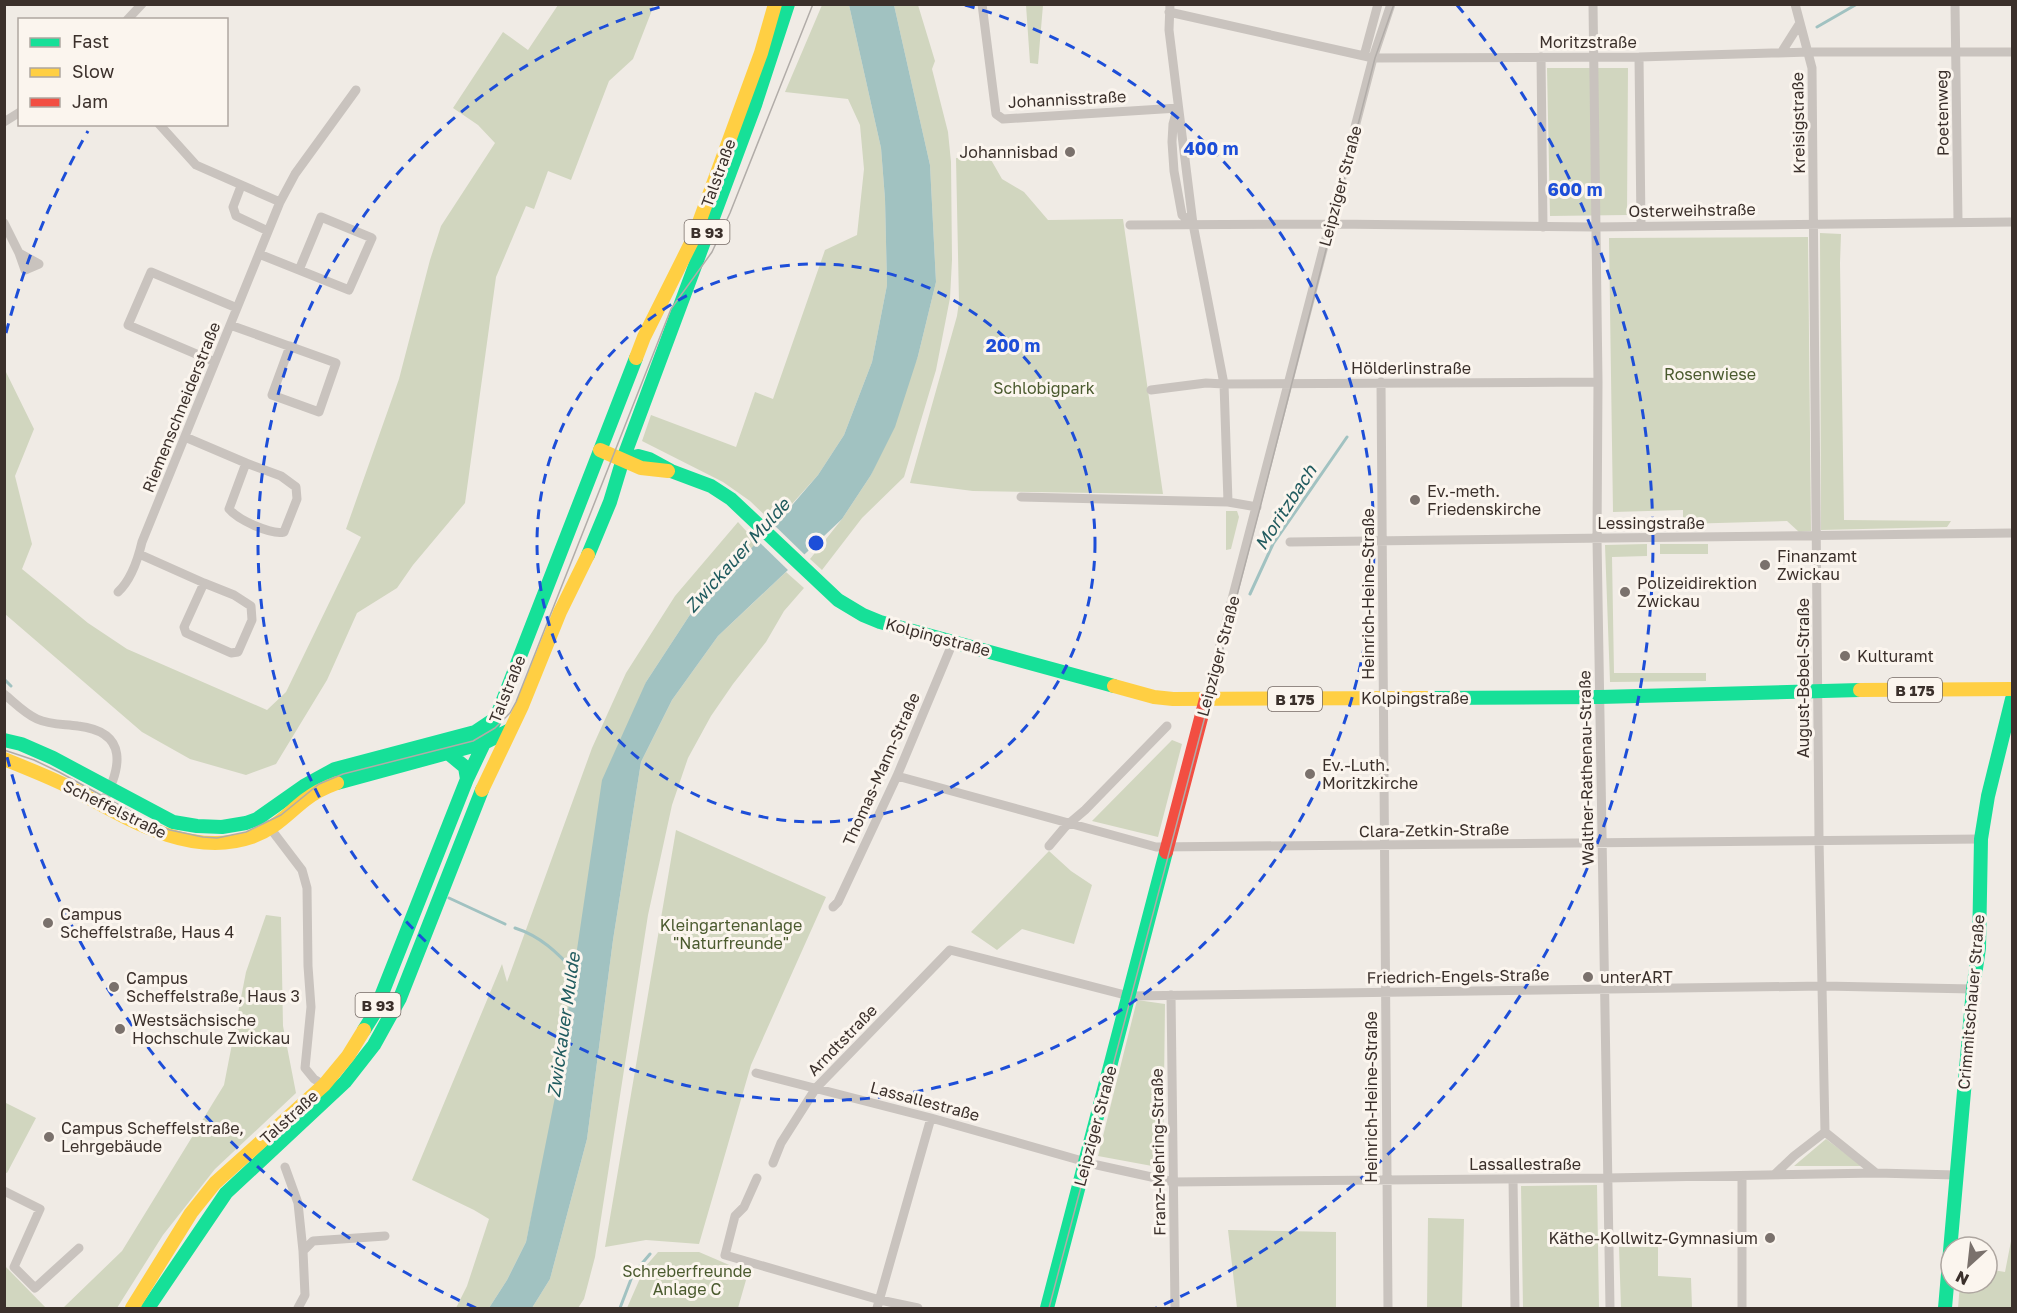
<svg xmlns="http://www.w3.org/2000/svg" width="2017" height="1313" viewBox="0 0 2017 1313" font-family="'Golos Text',sans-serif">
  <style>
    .green { fill: #d1d6bf }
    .water { fill: #a1c2c1 }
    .pier { fill: #f0ebe5 }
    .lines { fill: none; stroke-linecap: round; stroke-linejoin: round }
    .stream { stroke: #a1c2c1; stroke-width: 3 }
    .street { stroke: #c9c3be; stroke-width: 9 }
    .fast { stroke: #16e098; stroke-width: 14 }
    .slow { stroke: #ffcf43; stroke-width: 14 }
    .jam { stroke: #f24e42; stroke-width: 14 }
    .tram { stroke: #b1aca8; stroke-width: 1.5 }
    .ring { fill: none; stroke: #1d4ed8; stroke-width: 3; stroke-dasharray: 10 8 }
    .poi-dot { fill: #7a716c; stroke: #fbf5ee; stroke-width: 2 }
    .labels { text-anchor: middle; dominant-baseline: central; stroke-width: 6; stroke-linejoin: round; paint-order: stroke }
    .shield { fill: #fbf5ee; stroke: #756b66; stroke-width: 1.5 }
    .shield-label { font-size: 15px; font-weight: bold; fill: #3b302b }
    .street-label { font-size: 16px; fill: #3b302b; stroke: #fbf5ee }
    .poi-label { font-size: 16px; fill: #3b302b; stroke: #fbf5ee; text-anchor: start }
    .park-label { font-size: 16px; fill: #4a5a2e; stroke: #fbf5ee }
    .water-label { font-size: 18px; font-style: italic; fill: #1f5a5e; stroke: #fbf5ee }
    .centre { fill: #1d4ed8; stroke: #fbf5ee; stroke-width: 3 }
    .ring-label { font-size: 18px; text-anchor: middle; font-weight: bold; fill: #1d4ed8; stroke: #fbf5ee; stroke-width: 6; stroke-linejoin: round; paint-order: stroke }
  </style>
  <rect width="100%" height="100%" fill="#f0ebe5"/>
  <path class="green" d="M558 5H654L633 59 609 81 571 180 548 171 534 209 526 206 496 277 465 503 413 565 397 588 357 613 327 680 276 764 246 775 190 759 142 732 5 614V370L34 429 15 476 32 544 22 569 88 623 127 649 267 710 286 692 361 537 346 529 399 379 430 260 441 226 495 143 478 125 453 108 503 32 528 50Z
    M822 5H849L881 148 885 199 887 285 872 362 844 435 818 475 774 524 750 501 723 482 642 441 651 415 736 447 755 392 773 399 825 250 857 235 864 169 860 125 848 99 785 92Z
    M894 5H918L935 61 932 69 948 132 951 162 952 260 950 298 936 370 904 477 862 518 822 570 810 559 842 519 871 475 918 356 936 282 930 165Z
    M1026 5H1043L1038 64 1030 63Z
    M1547 68H1628L1627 215 1550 216Z
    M956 158H990L1002 179 1024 192 1048 220 1123 219 1163 494 973 491 910 483 957 316 959 302Z
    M1820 233 1841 234 1840 263 1844 520 1951 521 1947 527 1821 530Z
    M1808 237 1811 531 1799 532 1787 521 1683 524V510L1613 512 1609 238Z
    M1226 511H1237L1239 517 1231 549 1226 550Z
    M738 522 757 543 695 607 646 682 526 1242 507 1280 489 1308H456L467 1286 489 1219 474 1210 412 1180 502 964 507 982 592 748 626 673 675 596Z
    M1647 544V556L1612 557 1614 673H1706V681L1610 682 1605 545Z
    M1660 544H1708V554H1660Z
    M786 572 804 588 784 611 766 642 733 684 711 716 688 758 672 805 648 915 595 1257 584 1299 578 1308H532L550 1279 587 1139 613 940 641 762 672 700 718 636Z
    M1172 740 1182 744 1158 837 1092 821Z
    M676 830 826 897 751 1065 699 1244 646 1240 605 1247Z
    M1049 851 1071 871 1092 885 1074 944 1022 929 997 950 971 932Z
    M266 915 281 917 283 1026 296 1093 215 1169 163 1235 117 1308H63L122 1251 224 1085 246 972Z
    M1137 1000 1165 1004 1163 1168 1098 1156Z
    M4 1102 36 1118 7 1173 4 1172Z
    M1826 1139 1862 1166H1794Z
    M1597 1185 1599 1308H1523L1521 1186Z
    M1428 1218 1464 1219 1462 1307 1475 1308H1427Z
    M1228 1230 1336 1232V1308H1344H1237Z
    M2012 1236V1308H1958L1960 1283H1987V1269L2005 1272Z
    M1619 1247H1658V1276L1691 1278 1692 1308H1621Z
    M658 1252H699L748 1273 738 1308H627L645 1267Z
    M4 1266H5L46 1308H5Z"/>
  <path class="water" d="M849 5H894L930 165 936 282 918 356 895 427 871 475 842 519 718 636 672 700 641 762 613 940 587 1139 550 1279 532 1308H489L507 1280 526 1242 556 1092 602 780 646 682 695 607 787 511 818 475 844 435 872 362 887 285 885 199 881 148Z"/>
  <path class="pier" d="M772 523 807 557 790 572 756 539Z"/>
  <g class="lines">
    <path class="stream" d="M1817 27 1857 4
      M1250 594 1273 544 1347 437
      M4 679 11 686
      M449 898 505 924
      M515 928C540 936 557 952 575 972
      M620 1308 633 1274 650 1254"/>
    <path class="street" d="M982 4 996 114 1003 119 1178 108
      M1170 4 1169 30 1193 224 1224 384 1228 502
      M1593 4 1598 382 1597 539 1610 1308
      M1795 4 1812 68 1819 839 1825 1132
      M1955 4 1958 221
      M1169 12 1373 58 1639 57 1809 52H2012
      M127 20 142 4
      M1781 53 1800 23
      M1364 56 1378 4
      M1541 57 1543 227
      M1639 57 1641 225
      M1177 110 1173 124 1172 142 1174 171 1182 215 1193 224
      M4 122 20 112
      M159 124 196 165 280 202
      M241 186 233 207 236 216 268 231
      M4 223 19 253 25 270 39 264 19 253
      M1130 225 1333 224 1595 227 2012 222
      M259 254 349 290 372 238 321 217 299 270
      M230 325 336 363 319 412 272 395 290 346
      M215 362 128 325 151 272 237 308
      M1381 382 1388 1308
      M1151 390 1206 383 1224 384 1598 382
      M185 437 246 463 229 509C238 520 271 535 284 532L297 499 296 487 281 476 246 463
      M1021 497 1228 502 1257 507
      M1290 542 2012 533
      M139 554 204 583 184 627 186 633 231 653 238 652 252 620 251 606 234 595 204 583
      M118 592C131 580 138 559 142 542L280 202 295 174 356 90
      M4 694C15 703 24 713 37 719 50 725 64 724 78 726 129 732 122 768 102 804
      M1206 699 1373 58 1391 4
      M897 776 1156 847 1981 839
      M267 824 302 870 307 888 308 966 311 1007 305 1068 314 1079 324 1085
      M1049 846 1065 827 1085 810 1167 726
      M833 907 838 902 897 776 953 642
      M1171 995 1175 1308
      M756 1073 931 1118 1086 1162
      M1825 1132 1876 1173
      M773 1163 781 1143 816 1088 950 950 1129 996 1823 986 1973 989
      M1097 1165 1174 1182 1607 1178 1876 1173 1956 1175
      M285 1167 298 1203 303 1251
      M1774 1175 1794 1156 1825 1132
      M757 1178 744 1207 735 1216 725 1255 880 1300 918 1308
      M1513 1179 1515 1308
      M4 1191 40 1209 14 1267 35 1288 79 1248
      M298 1308 305 1295 303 1251 313 1241 385 1236
      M877 1308 931 1118
      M1742 1308V1176"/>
    <path class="fast" d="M623 459 638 456 649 459 671 471 711 486 731 499 838 600 863 615 880 622 1114 686
      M588 555 610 502 623 459 755 105 788 4
      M1427 698 1600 697 1860 690
      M4 740 21 744 53 758 173 822 197 826 222 827 246 823 257 819 304 786 335 769 475 732 496 718
      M448 753 465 767 467 779
      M337 783 484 743 510 730
      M364 1030 374 1014 467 779 496 718 636 358
      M148 1308 226 1193 345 1082 374 1045 400 998 482 790
      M1047 1308 1166 852
      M1945 1308 1973 989 1979 948 1981 839 1988 796 2012 699"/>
    <path class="slow" d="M636 358 644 337 693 239 761 53 775 4
      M600 450 641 468 668 471
      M1114 686 1154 697 1173 699 1427 698
      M1860 690 2012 689
      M4 759C24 767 44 775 63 784 119 813 186 860 252 837 276 828 286 815 305 800 314 793 326 787 337 783
      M482 790 522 706 560 612 588 555
      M132 1308 191 1213 215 1183 324 1085 348 1056 364 1030"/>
    <path class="jam" d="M1166 852 1206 699"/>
    <path class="tram" d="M4 750 34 760 59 772 150 822 170 830 203 837 217 838 246 832 281 815 319 784 343 774 473 741 495 728 510 713 516 702 671 309 712 252 730 213 813 4
      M1049 1308 1260 508 1375 58 1394 4"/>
  </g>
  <g class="ring">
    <circle cx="816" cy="543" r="279"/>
    <path d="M965 5A558 558 0 1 1 667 5"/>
    <path d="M476 1308A837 837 0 0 1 6 753M6 333A837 837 0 0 1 88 131M1457 5A837 837 0 0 1 1156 1308"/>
  </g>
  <g class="poi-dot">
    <circle cx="1070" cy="152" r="6"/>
    <circle cx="1415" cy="500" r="6"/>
    <circle cx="1765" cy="565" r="6"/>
    <circle cx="1625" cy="592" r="6"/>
    <circle cx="1845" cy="656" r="6"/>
    <circle cx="1310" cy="774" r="6"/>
    <circle cx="48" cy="923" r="6"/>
    <circle cx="1588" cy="977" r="6"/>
    <circle cx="114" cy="987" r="6"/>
    <circle cx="120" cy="1029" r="6"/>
    <circle cx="49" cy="1137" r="6"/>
    <circle cx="1770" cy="1238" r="6"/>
  </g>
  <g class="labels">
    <g class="shield">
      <rect x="684.5" y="220" width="45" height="24" rx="4.5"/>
      <rect x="1888" y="678" width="54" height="24" rx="4.5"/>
      <rect x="1268" y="687" width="54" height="24" rx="4.5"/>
      <rect x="355.5" y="993" width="45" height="24" rx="4.5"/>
    </g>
    <g class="shield-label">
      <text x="707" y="232">B 93</text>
      <text x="1915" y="690">B 175</text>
      <text x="1295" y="699">B 175</text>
      <text x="378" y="1005">B 93</text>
    </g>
    <g class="street-label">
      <text x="1588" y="42">Moritzstraße</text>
      <text transform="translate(1067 99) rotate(-3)">Johannisstraße</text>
      <text transform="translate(1942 113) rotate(-91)">Poetenweg</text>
      <text transform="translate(1798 123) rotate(-91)">Kreisigstraße</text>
      <text transform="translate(718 173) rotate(-70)">Talstraße</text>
      <text transform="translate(1340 186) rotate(-75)">Leipziger Straße</text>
      <text transform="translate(1692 210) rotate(-1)">Osterweihstraße</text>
      <text x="1411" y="368">Hölderlinstraße</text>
      <text transform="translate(181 407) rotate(-68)">Riemenschneiderstraße</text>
      <text x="1651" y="523">Lessingstraße</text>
      <text transform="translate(1368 594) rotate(-90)">Heinrich-Heine-Straße</text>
      <text transform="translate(938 637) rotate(15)">Kolpingstraße</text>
      <text transform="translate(1218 656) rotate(-75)">Leipziger Straße</text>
      <text transform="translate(1803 678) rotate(-90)">August-Bebel-Straße</text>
      <text transform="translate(507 689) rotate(-68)">Talstraße</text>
      <text x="1415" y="698">Kolpingstraße</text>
      <text transform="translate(1586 768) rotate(-91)">Walther-Rathenau-Straße</text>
      <text transform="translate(881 769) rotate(-66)">Thomas-Mann-Straße</text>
      <text transform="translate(115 809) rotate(26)">Scheffelstraße</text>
      <text transform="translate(1434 830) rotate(-1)">Clara-Zetkin-Straße</text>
      <text transform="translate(1458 976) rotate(-1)">Friedrich-Engels-Straße</text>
      <text transform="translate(1971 1002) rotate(-85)">Crimmitschauer Straße</text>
      <text transform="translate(842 1040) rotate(-46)">Arndtstraße</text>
      <text transform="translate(1371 1097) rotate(-90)">Heinrich-Heine-Straße</text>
      <text transform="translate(925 1101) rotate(15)">Lassallestraße</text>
      <text transform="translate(289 1117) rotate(-42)">Talstraße</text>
      <text transform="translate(1095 1126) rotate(-75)">Leipziger Straße</text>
      <text transform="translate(1158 1152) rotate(-91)">Franz-Mehring-Straße</text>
      <text x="1525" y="1164">Lassallestraße</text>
    </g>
    <g class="poi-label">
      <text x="1058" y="152" text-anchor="end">Johannisbad</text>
      <text x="1427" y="491">Ev.-meth.<tspan x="1427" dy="18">Friedenskirche</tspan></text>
      <text x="1777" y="556">Finanzamt<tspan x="1777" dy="18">Zwickau</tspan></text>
      <text x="1637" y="583">Polizeidirektion<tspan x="1637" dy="18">Zwickau</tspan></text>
      <text x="1857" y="656">Kulturamt</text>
      <text x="1322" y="765">Ev.-Luth.<tspan x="1322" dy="18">Moritzkirche</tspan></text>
      <text x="60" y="914">Campus<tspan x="60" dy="18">Scheffelstraße, Haus 4</tspan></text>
      <text x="1600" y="977">unterART</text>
      <text x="126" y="978">Campus<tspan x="126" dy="18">Scheffelstraße, Haus 3</tspan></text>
      <text x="132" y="1020">Westsächsische<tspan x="132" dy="18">Hochschule Zwickau</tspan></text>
      <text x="61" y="1128">Campus Scheffelstraße,<tspan x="61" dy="18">Lehrgebäude</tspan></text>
      <text x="1758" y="1238" text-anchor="end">Käthe-Kollwitz-Gymnasium</text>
    </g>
    <g class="park-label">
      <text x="1710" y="374">Rosenwiese</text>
      <text x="1044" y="388">Schlobigpark</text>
      <text x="731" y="925">Kleingartenanlage<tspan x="731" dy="18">"Naturfreunde"</tspan></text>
      <text x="687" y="1271">Schreberfreunde<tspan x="687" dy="18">Anlage C</tspan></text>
    </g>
    <g class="water-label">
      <text transform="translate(1285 507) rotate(-57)">Moritzbach</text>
      <text transform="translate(737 555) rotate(-48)">Zwickauer Mulde</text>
      <text transform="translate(563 1025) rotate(-82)">Zwickauer Mulde</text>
    </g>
  </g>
  <circle cx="816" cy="543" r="9" class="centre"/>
  <g class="ring-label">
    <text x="1211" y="155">400 m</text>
    <text x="1575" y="196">600 m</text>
    <text x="1013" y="352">200 m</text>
  </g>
  <rect width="2017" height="1313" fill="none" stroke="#3b302b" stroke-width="12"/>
  <rect x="18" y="18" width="210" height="108" fill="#fbf5ee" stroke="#aea6a0" stroke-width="1.5"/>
  <rect x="30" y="38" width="30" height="9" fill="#16e098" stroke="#aea6a0" stroke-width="1.5"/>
  <text x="72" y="48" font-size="18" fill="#3b302b">Fast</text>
  <rect x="30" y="68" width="30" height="9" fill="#ffcf43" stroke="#aea6a0" stroke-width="1.5"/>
  <text x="72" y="78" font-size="18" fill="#3b302b">Slow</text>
  <rect x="30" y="98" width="30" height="9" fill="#f24e42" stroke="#aea6a0" stroke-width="1.5"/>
  <text x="72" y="108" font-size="18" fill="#3b302b">Jam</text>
  <g transform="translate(1969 1265) rotate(207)"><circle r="28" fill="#fbf5ee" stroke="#aea6a0" stroke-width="1.5"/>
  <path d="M0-4.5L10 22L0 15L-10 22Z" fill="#7a716c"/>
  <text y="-9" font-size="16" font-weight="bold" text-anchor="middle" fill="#3b302b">N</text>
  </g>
</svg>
